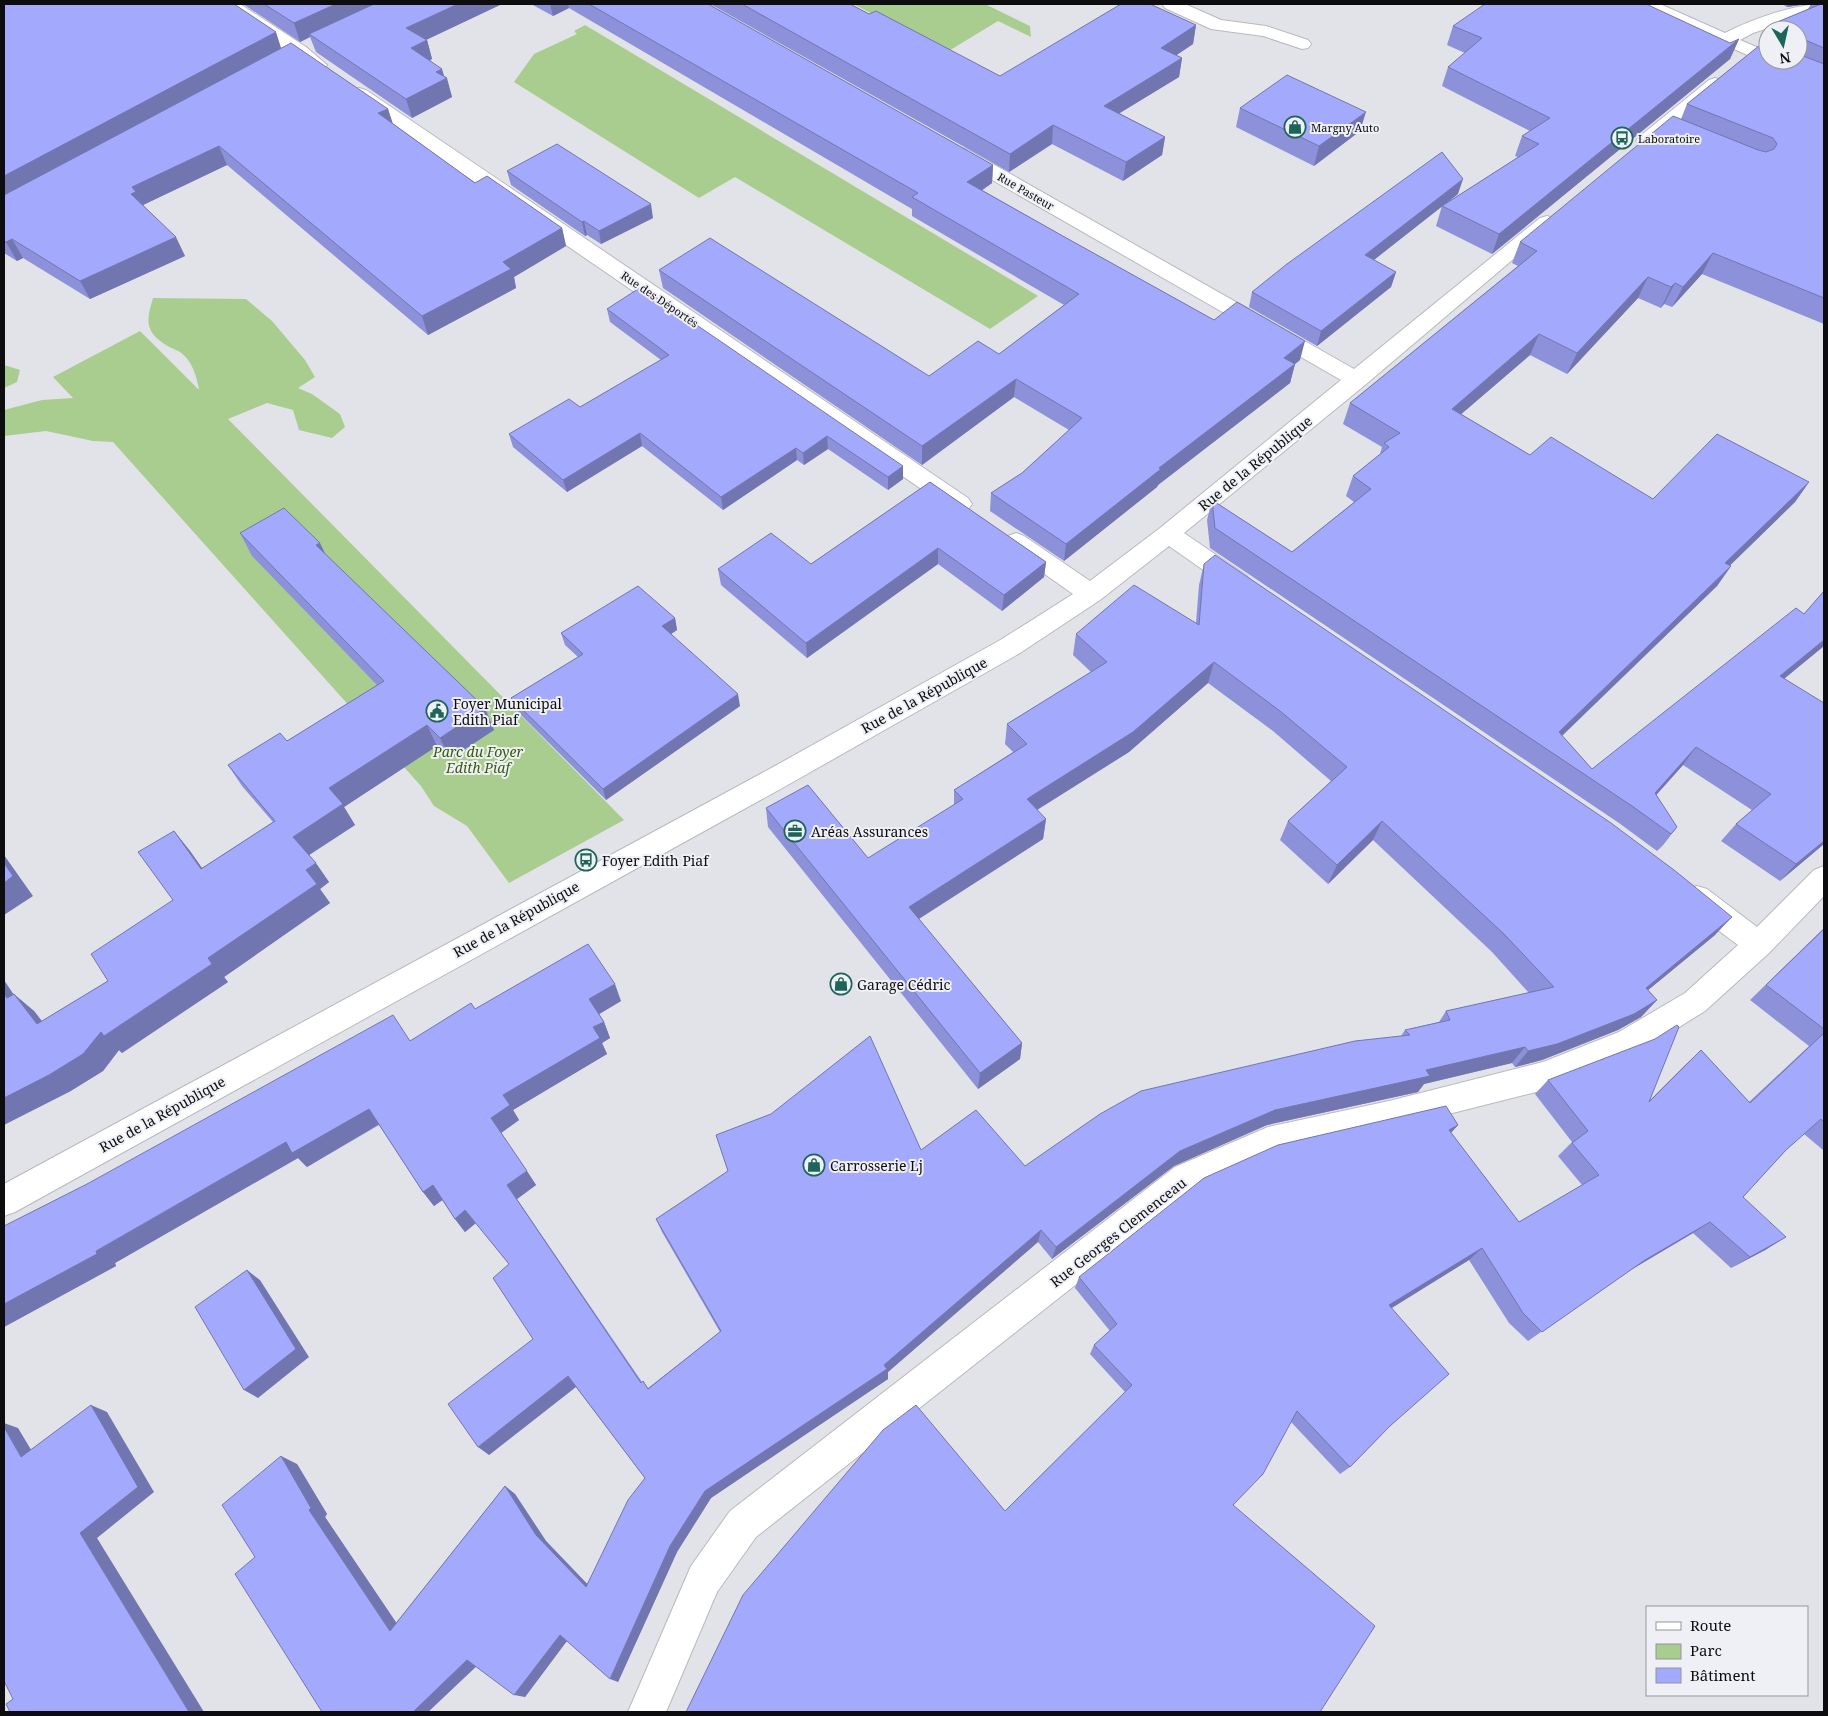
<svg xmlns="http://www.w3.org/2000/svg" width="1828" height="1716" viewBox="0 0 1828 1716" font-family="'Noto Serif',serif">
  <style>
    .green { fill: #a8cd8f }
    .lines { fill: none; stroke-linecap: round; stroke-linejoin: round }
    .minor-casing { stroke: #b8b9bf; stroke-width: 2 }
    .major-casing { stroke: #b8b9bf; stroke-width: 2 }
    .minor { fill: #fff; fill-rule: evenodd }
    .major { fill: #fff; fill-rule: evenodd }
    .wall { fill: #8c91d9; fill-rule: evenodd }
    .shaded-wall { fill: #7276b0 }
    .building { fill: #a3a9fc; stroke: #7276b0 }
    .labels { text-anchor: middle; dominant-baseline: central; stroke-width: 4; stroke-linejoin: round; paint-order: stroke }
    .far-poi-label { font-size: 11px; fill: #0d0d0f; stroke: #eff0f6; text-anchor: start }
    .far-street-label { font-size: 11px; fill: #0d0d0f; stroke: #eff0f6 }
    .street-label { font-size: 14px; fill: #0d0d0f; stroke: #eff0f6 }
    .poi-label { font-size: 14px; fill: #0d0d0f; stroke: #eff0f6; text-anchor: start }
    .park-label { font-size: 14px; font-style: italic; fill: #345c04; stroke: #eff0f6 }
  </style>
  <rect width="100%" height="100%" fill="#e2e3e9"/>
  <path class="green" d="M853 4H985L1030 26 1031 37 998 21 947 52Z
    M585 25 1038 296 990 329 735 177 699 198 514 82 534 54 577 34 574 31Z
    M153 298 246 299 272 321 305 360 315 377 298 388 312 394 340 414 345 427 332 438 299 430 293 410 267 403 228 419 624 820 509 883 467 826 434 806 421 786 113 442 93 441 46 431 4 436V410L42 400 73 398 53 377 140 331 199 390C197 377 192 360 180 352 175 349 168 347 163 343 144 330 147 318 153 298Z
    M4 365 20 370 17 382 4 388Z"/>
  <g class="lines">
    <g class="minor-casing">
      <path id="minor" d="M220 4H240L306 47 327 65 324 69 318 70 312 69 223 8Z
        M1162 4H1185L1221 20 1266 26 1308 40 1311 44 1308 48 1302 49 1263 36 1211 29 1165 8Z
        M1715 78 1721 80 1724 84 1721 88 1653 145 1646 147 1639 145 1636 141 1639 137 1709 80Z
        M359 88 366 90 968 498 972 504 968 510 960 512 952 510 352 98 350 94 352 90Z
        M961 148 968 150 1354 369 1540 218 1547 216 1554 218 1557 222 1365 385 1184 533 1247 576 1250 582 1247 588 1238 591 1229 588 1169 546 1100 600 1020 653 793 782 15 1212 4 1216V1184L775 766 1002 639 1073 594 1008 548 1004 542 1008 536 1016 533 1024 536 1090 581 1160 528 1341 380 954 158 951 154 954 150Z
        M1824 866V896L1769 953 1705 1011 1639 1052 1544 1090 1389 1129 1270 1156 1197 1189 756 1537 717 1592 666 1712H628L691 1566 730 1511 1175 1167 1268 1127 1389 1101 1543 1062 1619 1032 1685 993 1738 945 1687 907 1683 898 1687 889 1697 886 1707 889 1757 927 1814 870Z"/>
    </g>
    <g class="major-casing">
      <path id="major" d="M1637 4H1660L1725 33C1753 19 1794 4 1824 4V10L1753 33 1740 40 1768 52V60H1776L1774 63 1768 64 1640 8Z"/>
    </g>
    <use href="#minor" class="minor"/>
    <use href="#major" class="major"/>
  </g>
  <path class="wall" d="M4 4 281 48 388 109 392 123 475 183 562 228 566 246 514 277 516 288 428 335 227 165 143 205 185 256 90 299 23 258 17 261 4 253Z
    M243 4H502L426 40H427L432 59 430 60 445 77 452 97 412 118 316 52 310 37 300 42Z
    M531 4H708L993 165 992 183 982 190 1061 235 1214 320 1300 360 1295 364 1290 383 1158 485 1157 487 1064 561 990 511 991 493 1022 473 1069 430 1014 397 922 465 663 288 659 270 929 376 999 354 1064 305 912 216V209L569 8 553 16Z
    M710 4H850L869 14 1000 76 1196 25 1193 44 1176 55 1182 58 1179 77 1119 113 1165 137 1162 155 1123 181 1052 144 1009 172Z
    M1782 4H1807L1787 7Z
    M1811 4H1824V324L1702 274 1672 307 1664 304 1661 308 1638 298 1567 374 1530 355 1461 414 1530 455 1653 499 1809 482 1795 502 1729 566H1731L1717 586 1562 736 1592 769 1804 614 1824 591V646L1784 679 1824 844 1780 881 1721 841 1736 824 1752 810 1683 765 1656 795 1677 827 1657 851 1619 823 1210 548 1207 520 1212 500 1292 552 1354 502 1346 496 1353 476 1380 454 1382 447 1343 424 1350 403 1518 266 1512 263 1520 242 1681 119 1687 104 1761 44 1770 25 1808 9ZM1768 30H1798V60H1768Z
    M1453 26 1730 43 1739 39 1730 59 1492 254 1436 226 1442 206 1374 260 1396 272 1391 287 1317 346 1249 307 1252 292 1458 194 1444 205 1518 157 1515 156 1522 136 1530 131 1442 86 1448 67 1465 53 1447 45Z
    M1240 108 1360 131 1314 166 1236 127Z
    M507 171 653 218 601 244 587 235 585 236 511 185Z
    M607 309 903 479 888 490 828 449 804 465 797 460 723 510 642 446 567 492 513 447 509 434 580 407 661 360 610 322Z
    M930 482 1046 562 1044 577 1002 611 938 564 807 658 721 585 718 569 811 564Z
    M240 533 325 554 485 708 494 730 450 759 437 746 344 807 355 825 309 855 329 882 320 889 330 903 224 977 228 982 122 1053 119 1050 103 1071 69 1092 13 994 34 1011 42 1021 108 981 173 900 174 831 190 851 202 868 273 822 242 786 228 765 287 741 377 685 252 556Z
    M1204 564 1715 935 1648 990 1657 1000 1641 1017 1618 1030 1542 1060 1515 1067 1512 1063 1424 1084 1418 1092 1267 1125 1174 1166 1052 1259 1038 1242 888 1372V1379L711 1498 677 1552 618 1682 567 1641 525 1697 476 1666 428 1712H322L255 1557 297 1464 327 1514 325 1517 396 1623 505 1486 515 1494 546 1541 587 1584 645 1478 576 1387 489 1455 533 1339 509 1264 476 1223 465 1232 455 1219 442 1200 434 1206 423 1192 379 1125 307 1167 298 1158 115 1263 116 1266 4 1327 410 1041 475 1009 621 1001 599 1014 604 1022 610 1038 602 1043 607 1054 513 1110 519 1120 501 1133 536 1185 517 1199 642 1382 643 1381 648 1388 720 1332 662 1232 656 1219 728 1171 716 1135 921 1150 1025 1166 1401 1036 1405 1030 1439 1022 1446 1011 1529 993 1492 952 1373 840 1328 884 1280 840 1288 821 1331 781 1273 731 1208 683 1129 752 1037 810 1046 819 1043 839 919 919 1022 1043 1020 1059 978 1089 768 827 766 808 868 858 954 805V790L1013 752 1005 744 1007 724 1091 672 1073 655 1076 634 1196 623 1199 585Z
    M675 618 677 630 671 634 740 706 606 800 515 709 511 698 578 657 565 645 561 633Z
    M1824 928V1149L1823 1150 1804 1134 1786 1150 1743 1197 1767 1249 1731 1268 1693 1233 1629 1271 1528 1341 1509 1323 1469 1260 1391 1308 1390 1426 1350 1467 1340 1474 1291 1422 1233 1505 1005 1511 1125 1392 1090 1354 1094 1345 1110 1331 1075 1288 1079 1277 1458 1125 1451 1133 1519 1222 1582 1185 1558 1156 1572 1142 1535 1094 1548 1080 1650 1100 1685 1065 1701 1050 1749 1102 1809 1046 1750 1000Z"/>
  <path class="shaded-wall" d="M336 4H382L309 34 310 37 300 42 294 23Z
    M458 4H502L411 47 406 28Z
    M550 4H568L569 8 553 16Z
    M1789 4H1807L1787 7Z
    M1196 25 1193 44 1159 67 1161 48Z
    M276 32 282 51 4 200V176Z
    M1739 39 1730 59 1492 254 1499 234Z
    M427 40 432 59 416 67 411 48Z
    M1182 58 1179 77 1102 124 1104 106Z
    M442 69 445 79 447 78 452 97 412 118 406 99 436 72Z
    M388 109 394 127 378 113Z
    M1366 112 1360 131 1314 166 1319 146Z
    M1053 125 1052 144 1009 172 1010 154Z
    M1165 137 1162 155 1123 181 1126 162Z
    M219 146 227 165 143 205 146 210 131 194 132 187Z
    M993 165 992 183 967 201V182Z
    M1463 179 1458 194 1361 270 1365 255Z
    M651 204 653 218 601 244 599 231Z
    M584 221 587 235 585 236 582 222Z
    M562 228 566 246 514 277 516 288 428 335 422 316 503 262Z
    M176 237 185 256 90 299 80 281Z
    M12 239 23 258 17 261 6 242Z
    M1713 253 1702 274 1672 307 1683 287Z
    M1396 272 1391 287 1317 346 1321 331Z
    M1648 277 1638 298 1567 374 1577 353Z
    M1675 283 1664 304 1661 308 1671 287Z
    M1539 334 1530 355 1444 429 1452 409Z
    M1305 341 1300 360 1283 374 1295 364 1290 383 1158 485 1157 487 1064 561 1066 544 1159 468 1284 358Z
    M1016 379 1014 397 922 465V446Z
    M640 433 642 446 567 492 563 480Z
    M827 436 828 449 804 465 803 453Z
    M796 448 797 460 723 510 721 497Z
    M903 466V479L888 490V477Z
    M1809 482 1795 502 1712 583 1725 563Z
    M320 543 331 566 316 545Z
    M938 548V564L807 658 806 643Z
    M1046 562 1044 577 1002 611 1004 595Z
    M1731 566 1717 586 1547 750 1559 732Z
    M675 618 677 630 665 638 662 626Z
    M1824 640V646L1765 694 1780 676Z
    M1214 662 1208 683 1129 752 1024 818 1027 799Z
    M738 694 740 706 606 800 603 789Z
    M485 708 494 730 450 759 440 738Z
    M427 725 437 746 344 807 355 825 306 857 293 837 329 788Z
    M1696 747 1683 765 1642 811 1655 793Z
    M1046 819 1043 839 909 925V907Z
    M1382 821 1373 840 1328 884 1337 865Z
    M1677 827 1663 845 1657 851 1671 834Z
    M174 831 190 851 216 888 201 869Z
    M1824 841V844L1780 881 1796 864Z
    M4 855 33 896 4 915Z
    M316 863 329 882 320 889 330 903 224 977 228 982 122 1053 119 1050 103 1071 69 1092 4 1125V1098L208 958 306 870Z
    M1732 917 1715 935 1630 1005 1646 988Z
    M4 980 28 1016 7 998 4 994Z
    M615 984 621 1001 596 1016 589 999Z
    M14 994 34 1011 57 1041 37 1024Z
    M1657 1000 1641 1017 1618 1030 1542 1060 1515 1067 1528 1051Z
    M604 1022 610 1038 602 1043 607 1054 513 1110 519 1120 501 1133 491 1118 503 1095 593 1027Z
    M1022 1043 1020 1059 978 1089 980 1073Z
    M1525 1047 1512 1063 1424 1084 1418 1092 1267 1125 1174 1166 1052 1259 1056 1247 1180 1151 1275 1110 1426 1070Z
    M369 1109 381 1123 307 1167 298 1158 115 1263 116 1266 4 1327V1304L286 1142Z
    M1458 1125 1446 1138 1449 1130Z
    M527 1171 536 1185 517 1199 507 1185Z
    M433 1185 444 1199 434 1206 423 1192Z
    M465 1210 476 1223 465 1232 455 1219Z
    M1710 1222 1693 1233 1629 1271 1528 1341 1645 1260Z
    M1041 1230 1038 1242 888 1372V1379L711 1498 677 1552 618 1682 610 1679 670 1546 705 1491 884 1365Z
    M1786 1237 1767 1249 1731 1268 1750 1257Z
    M1482 1248 1469 1260 1379 1316 1389 1305Z
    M247 1270 260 1280 309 1357 258 1398 244 1390Z
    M568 1376 577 1386 489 1455 478 1447Z
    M91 1405 107 1412 154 1492 97 1538 204 1712H189L80 1533Z
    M4 1423 18 1428 39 1463 21 1457 4 1427Z
    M281 1456 297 1464 327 1514 325 1517 404 1634 390 1631 309 1510Z
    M505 1486 515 1494 546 1541 595 1592 586 1587 536 1535Z
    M560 1635 569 1638 525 1697 514 1695Z
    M467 1660 480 1663 428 1712H413Z"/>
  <path class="building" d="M4 4H234L276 32 4 176Z
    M264 4H336L294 23Z
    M374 4H458L406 28 427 40 411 48 442 69 436 72 447 78 406 99 309 34Z
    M589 4H708L993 165 967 182 1061 235 1214 320 1237 302 1305 341 1284 358 1295 364 1159 468 1161 469 1066 544 991 493 1022 473 1082 418 1016 379 922 446 659 270 710 238 929 376 978 341 999 354 1079 294 912 197 918 193Z
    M742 4H850L869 14 876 11 1000 76 1121 4H1150L1196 25 1161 48 1182 58 1104 106 1165 137 1126 162 1053 125 1010 154Z
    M1485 4H1646L1730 43 1739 39 1499 234 1442 206 1539 144 1522 136 1550 118 1448 67 1482 38 1453 26Z
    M1821 4H1824V48L1798 37V30H1779L1770 25Z
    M1765 41 1768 42V60H1798V54L1824 64V298L1713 253 1683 287 1675 283 1671 287 1648 277 1577 353 1539 334 1452 409 1530 455 1551 437 1653 499 1717 434 1809 482 1725 563 1731 566 1559 732 1592 769 1796 608 1804 614 1824 591V640L1780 676 1824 703V841L1796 864 1736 824 1771 794 1696 747 1655 793 1677 827 1671 834 1632 806 1215 528 1212 500 1292 552 1371 489 1353 476 1389 447 1384 443 1400 433 1350 403 1537 251 1520 242 1673 116 1758 150 1766 152 1774 149 1777 144 1773 138 1687 104Z
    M291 43 388 109 378 113 475 183 487 176 562 228 503 262 511 269 422 316 219 146 132 187 136 192 131 194 176 237 80 281 12 239 6 242 4 241V195Z
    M1287 75 1366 112 1319 146 1240 108Z
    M557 144 651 204 599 231 584 221 582 222 507 171Z
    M1442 152 1463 179 1365 255 1396 272 1321 331 1252 292 1287 264Z
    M641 287 903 466 888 477 827 436 803 453 796 448 721 497 640 433 563 480 509 434 569 399 580 407 669 355 607 309Z
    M930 482 1046 562 1004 595 938 548 806 643 718 569 771 533 811 564Z
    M284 508 320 543 316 545 485 708 440 738 427 725 329 788 343 804 293 837 316 863 306 870 317 884 208 958 212 964 104 1036 101 1032 83 1054 49 1075 4 1098V994L7 998 14 994 37 1024 108 981 91 954 173 900 138 852 174 831 201 869 275 821 228 765 280 733 287 741 384 681 240 533Z
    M1215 555 1611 823 1674 870 1732 917 1646 988 1657 1000 1634 1014 1557 1044 1528 1051 1525 1047 1426 1070 1430 1076 1275 1110 1180 1151 1056 1247 1041 1230 884 1365 887 1369 705 1491 670 1546 610 1679 560 1635 514 1695 467 1660 413 1712H322L235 1574 255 1557 222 1505 281 1456 311 1508 309 1510 390 1631 505 1486 536 1535 586 1587 628 1500 645 1478 568 1376 478 1447 448 1404 533 1339 493 1278 509 1264 465 1210 455 1219 433 1185 423 1192 369 1109 292 1153 286 1142 96 1251 97 1254 4 1304V1226L87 1184 393 1015 410 1041 471 1003 475 1009 588 944 615 984 589 999 604 1022 593 1027 600 1038 503 1095 510 1105 491 1118 527 1171 507 1185 641 1383 643 1381 648 1389 721 1331 656 1219 728 1171 716 1135 771 1114 870 1036 921 1150 976 1110 1025 1166 1100 1114 1141 1091 1355 1041 1410 1035 1405 1030 1450 1020 1446 1011 1554 987 1504 934 1382 821 1337 865 1288 821 1347 767 1280 711 1214 662 1133 732 1027 799 1046 819 909 907 1022 1043 980 1073 766 808 808 785 868 858 963 799 954 790 1027 744 1007 724 1107 662 1076 634 1134 585 1199 625 1204 564Z
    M638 586 675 618 662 626 738 694 603 789 511 698 583 654 561 633Z
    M4 863 13 876 4 883Z
    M1824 929V1029L1766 985Z
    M1677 1025 1679 1027 1649 1102 1701 1050 1750 1103 1824 1033V1122L1821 1119 1786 1150 1743 1197 1786 1237 1750 1257 1710 1222 1645 1260 1542 1332 1523 1313 1482 1248 1389 1305 1449 1374 1390 1426 1350 1467 1297 1411 1263 1474 1233 1505 1375 1626 1320 1712H686L743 1595 883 1430 916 1405 1005 1511 1132 1385 1094 1345 1117 1324 1079 1277 1204 1178 1278 1145 1446 1106 1458 1125 1449 1130 1519 1222 1599 1175 1572 1143 1588 1131 1548 1080 1655 1039Z
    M247 1270 296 1349 244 1390 195 1307Z
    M91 1405 138 1487 80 1533 189 1712H10L6 1704 13 1699 4 1681V1427L21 1457Z"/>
  <defs>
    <g id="shop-ring" transform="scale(1.125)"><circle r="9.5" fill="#eff0f6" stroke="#1e6559" stroke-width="1.5"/><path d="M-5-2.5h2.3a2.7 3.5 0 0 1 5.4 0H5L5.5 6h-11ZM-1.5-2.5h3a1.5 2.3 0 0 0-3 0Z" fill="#1e6559"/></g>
    <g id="bus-ring" transform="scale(1.125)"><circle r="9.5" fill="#eff0f6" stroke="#1e6559" stroke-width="1.5"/><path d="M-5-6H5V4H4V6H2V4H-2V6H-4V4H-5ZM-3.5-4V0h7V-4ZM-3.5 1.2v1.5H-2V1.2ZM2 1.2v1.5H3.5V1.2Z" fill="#1e6559"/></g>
    <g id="civic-ring" transform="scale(1.125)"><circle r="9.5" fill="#eff0f6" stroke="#1e6559" stroke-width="1.5"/><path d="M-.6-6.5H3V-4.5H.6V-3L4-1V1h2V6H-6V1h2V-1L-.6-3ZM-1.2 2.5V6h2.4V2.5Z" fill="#1e6559"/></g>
    <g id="office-ring" transform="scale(1.125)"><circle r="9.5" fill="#eff0f6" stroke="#1e6559" stroke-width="1.5"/><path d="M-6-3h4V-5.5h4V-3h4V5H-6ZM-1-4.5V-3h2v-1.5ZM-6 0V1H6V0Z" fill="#1e6559"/></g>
  </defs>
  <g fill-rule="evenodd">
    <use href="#shop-ring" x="1295" y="127"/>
    <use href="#bus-ring" x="1622" y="138"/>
    <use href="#civic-ring" x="437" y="711"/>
    <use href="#office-ring" x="795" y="831"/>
    <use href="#bus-ring" x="586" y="860"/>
    <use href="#shop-ring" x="841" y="984"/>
    <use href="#shop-ring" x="814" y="1165"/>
  </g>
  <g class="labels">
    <g class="far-poi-label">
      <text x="1311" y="127">Margny Auto</text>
      <text x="1638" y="138">Laboratoire</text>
    </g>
    <g class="far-street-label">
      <text transform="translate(1026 191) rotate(30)">Rue Pasteur</text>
      <text transform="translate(660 299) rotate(34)">Rue des Déportés</text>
    </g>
    <g class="street-label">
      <text transform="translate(1255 463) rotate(-39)">Rue de la République</text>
      <text transform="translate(924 695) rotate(-29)">Rue de la République</text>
      <text transform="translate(516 919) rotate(-29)">Rue de la République</text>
      <text transform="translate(162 1114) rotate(-29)">Rue de la République</text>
      <text transform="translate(1118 1232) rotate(-38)">Rue Georges Clemenceau</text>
    </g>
    <g class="poi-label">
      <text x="453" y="703">Foyer Municipal<tspan x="453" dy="16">Edith Piaf</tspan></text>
      <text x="811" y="831">Aréas Assurances</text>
      <text x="602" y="860">Foyer Edith Piaf</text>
      <text x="857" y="984">Garage Cédric</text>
      <text x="830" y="1165">Carrosserie Lj</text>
    </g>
    <g class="park-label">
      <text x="478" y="751">Parc du Foyer<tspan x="478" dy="16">Edith Piaf</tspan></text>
    </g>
  </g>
  <rect width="1828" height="1716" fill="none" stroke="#0d0d0f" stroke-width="10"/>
  <rect x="1646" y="1606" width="162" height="90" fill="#eff0f6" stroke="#95959a"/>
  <rect x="1656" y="1622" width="25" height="8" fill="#ffffff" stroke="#95959a"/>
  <text x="1690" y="1631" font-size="15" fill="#0d0d0f">Route</text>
  <rect x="1656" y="1644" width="25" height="15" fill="#a8cd8f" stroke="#95959a"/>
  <text x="1690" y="1656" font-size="15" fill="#0d0d0f">Parc</text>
  <rect x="1656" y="1668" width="25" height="15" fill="#a3a9fc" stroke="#95959a"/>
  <text x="1690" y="1681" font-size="15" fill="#0d0d0f">Bâtiment</text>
  <g transform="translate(1783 45) rotate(171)"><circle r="24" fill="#eff0f6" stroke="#95959a"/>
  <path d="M0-4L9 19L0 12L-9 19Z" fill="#1e6559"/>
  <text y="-8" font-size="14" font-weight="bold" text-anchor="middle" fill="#0d0d0f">N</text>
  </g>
</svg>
